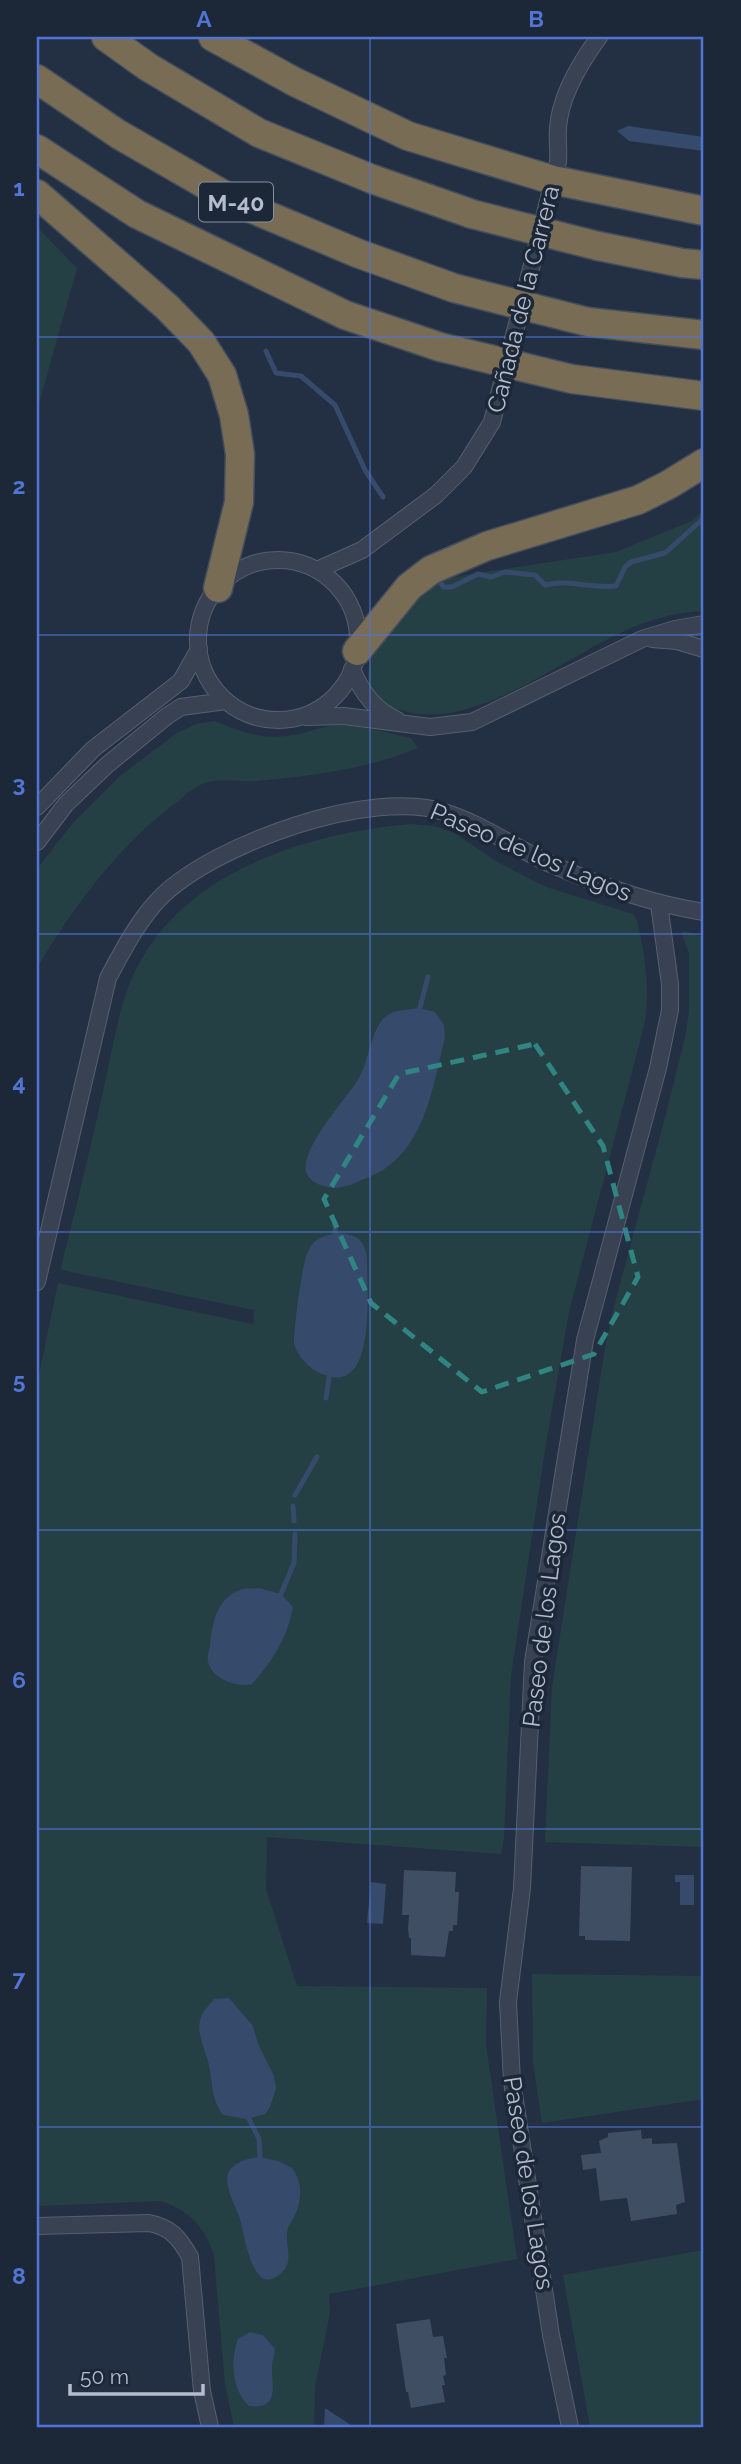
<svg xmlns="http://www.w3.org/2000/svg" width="741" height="2464" viewBox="0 0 741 2464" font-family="Raleway,sans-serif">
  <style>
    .green { fill: #254044 }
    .water { fill: #364a6c }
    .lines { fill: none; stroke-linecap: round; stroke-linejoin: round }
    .stream { stroke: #364a6c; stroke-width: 5 }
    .building { fill: #3f4e63 }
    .street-casing { stroke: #566070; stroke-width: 18 }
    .highway-casing { stroke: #434d5d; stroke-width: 31 }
    .street { stroke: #384252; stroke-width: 16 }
    .highway { stroke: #796c54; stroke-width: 28 }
    .highway-bridge-casing { stroke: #434d5d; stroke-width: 31; stroke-linecap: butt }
    .highway-bridge { stroke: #796c54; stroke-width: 28 }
    .marked { fill: none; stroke: #308481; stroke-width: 5; stroke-dasharray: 14 9; stroke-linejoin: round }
    .grid { fill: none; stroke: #5275d4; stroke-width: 2; stroke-opacity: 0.55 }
    .labels { text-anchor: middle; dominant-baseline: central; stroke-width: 7; stroke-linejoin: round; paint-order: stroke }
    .shield { fill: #1c2738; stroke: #8790a0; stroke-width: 2 }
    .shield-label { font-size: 23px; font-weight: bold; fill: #b5bdcd }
    .street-label { font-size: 24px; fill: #b5bdcd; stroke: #1c2738 }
    .neatline { fill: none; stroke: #5275d4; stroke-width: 2.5 }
    .grid-label { font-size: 23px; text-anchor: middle; font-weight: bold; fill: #5275d4 }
  </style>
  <rect width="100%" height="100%" fill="#233043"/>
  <path class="green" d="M37 227 77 268 37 411Z
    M704 509V611C680 612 659 617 636 626 571 651 471 737 398 709L395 712C386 707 376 701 371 691 354 655 414 594 444 580 450 578 458 577 465 575L616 552 692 521Z
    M215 721C242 733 265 740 294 735 306 733 318 728 330 726 357 724 385 732 411 738L418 748C368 769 310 776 256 781 241 782 222 778 208 782 196 785 186 794 177 802 118 846 74 906 37 968V869L73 823 120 776 177 733 196 724Z
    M410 824 432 826 453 832 499 863 546 887 633 914 637 920C645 955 650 986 645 1022L569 1312 546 1444 511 1675 504 1838 501 1854 267 1837 266 1889 297 1986 487 1988 486 2045 517 2259 329 2294 330 2313 315 2387 314 2427H234L225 2384 214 2257C207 2228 188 2209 160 2201L37 2206V1384L58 1283 253 1324 254 1310 62 1270 61 1267C76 1207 91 1147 104 1087 114 1045 119 997 141 960 193 868 311 833 410 824Z
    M684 931 704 937V1847L545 1842 552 1687 604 1354 613 1310 667 1110 685 1038 689 1012V954L682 933Z
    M704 1885V2099L542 2123 533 2062 532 1974 701 1976V1913Z
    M704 2250V2427H590L563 2275Z"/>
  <path class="water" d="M628 126 704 137V151L629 141 617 131Z
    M419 1008 435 1012 444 1025 445 1037C432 1090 424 1156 367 1178 357 1182 347 1187 336 1188 326 1188 309 1183 306 1172 300 1149 345 1100 357 1081 369 1064 370 1032 384 1018 393 1009 407 1010 419 1008Z
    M338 1233C356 1235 363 1238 367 1256 366 1285 379 1399 322 1374 310 1369 297 1356 294 1343 293 1334 302 1267 306 1257 307 1253 311 1246 313 1243 319 1237 330 1234 338 1233Z
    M259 1588 281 1594 293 1607C287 1639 273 1660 252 1684 237 1688 212 1679 208 1662 207 1657 209 1650 210 1646 212 1623 217 1596 243 1589 247 1588 254 1589 259 1588Z
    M675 1875H694V1905H680V1882H675Z
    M371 1882 386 1884 383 1924 367 1923Z
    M229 1998 253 2026 258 2044 274 2076 276 2088 270 2107 265 2114 247 2119 223 2115C210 2097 213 2081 208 2061 204 2047 196 2032 201 2017 203 2010 210 2005 214 1999Z
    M260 2157 278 2161 292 2168C305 2185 301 2207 290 2224 281 2238 295 2257 284 2270 252 2305 245 2233 239 2216 235 2205 224 2186 228 2174 232 2162 249 2158 260 2157Z
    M250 2332 263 2335 275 2349C275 2355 272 2360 272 2366 271 2384 281 2410 249 2406 232 2391 230 2360 238 2339Z
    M325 2408 354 2427H324Z"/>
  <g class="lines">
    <path class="stream" d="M266 351 276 373 301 376 335 405 365 470 383 497
      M438 580 444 587H452L478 574 491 577 505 572 535 575 545 585C568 579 592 589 616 586L625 567 631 562 665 553 704 518
      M418 1015 428 977
      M335 1240V1222
      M326 1398 330 1372
      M295 1495 317 1457
      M293 1506 294 1521
      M281 1594 294 1563 295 1534
      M249 2119 259 2139 260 2157"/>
  </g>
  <path class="building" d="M581 1866 632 1867 630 1941 585 1940V1936H579Z
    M404 1870 456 1872 455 1892H459L457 1925H453V1931H449L445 1957 411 1955V1938H409L408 1929 409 1915H402Z
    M641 2130 642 2139 652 2138V2144L677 2143 685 2202 676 2205 677 2214 631 2221 627 2198 600 2201 596 2168 583 2170 581 2155 601 2153 599 2141 608 2137V2133Z
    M430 2319 433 2337 443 2336 447 2358H444L446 2375 443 2376 445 2385H442L445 2402 411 2408 408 2392H406L396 2324Z"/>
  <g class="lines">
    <g class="street-casing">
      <path id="street" d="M198 640a80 80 0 1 1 160 0a80 80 0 1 1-160 0Z
        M317 570 362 550 436 495 464 467 492 422 558 162C559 151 557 139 558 128 560 96 580 63 599 37
        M652 639 677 641 704 649
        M352 669C361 692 375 710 397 720
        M306 717 344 716 430 727 472 722 642 639 675 629 704 624
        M37 807 93 749 181 681 199 649
        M37 842 66 804 107 765 167 716 181 707 226 701
        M37 1282 108 978C123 950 140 917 163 895 218 843 371 788 444 812 483 824 516 849 553 865 601 886 653 904 704 912
        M37 2226 149 2223C170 2227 179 2237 190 2257L202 2391 210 2427
        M570 2427 551 2335 512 2081 508 2002 522 1888 533 1662 585 1340 658 1068 670 1010V984L659 904"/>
    </g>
    <g class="highway-casing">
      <path id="highway" d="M106 37 148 67 259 133 372 179 472 214
        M213 37 295 82 408 136 553 180 704 211
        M37 79 118 134 236 202 357 253 454 288
        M37 149 137 214 345 315 440 347
        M37 194 167 307 201 342 222 375 234 415 240 454 239 502 218 588
        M598 246 682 263 704 265
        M588 322 704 335
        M572 379 704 396
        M357 651 409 587 431 570 487 546 638 500 668 485 704 463"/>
    </g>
    <use href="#street" class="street"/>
    <use href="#highway" class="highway"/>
    <g class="highway-bridge-casing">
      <path id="highway-bridge" d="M472 214 598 246
        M454 288 588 322
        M440 347 572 379"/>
    </g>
    <use href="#highway-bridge" class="highway-bridge"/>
  </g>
  <path class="marked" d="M535 1044 603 1146 638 1277 594 1354 482 1392 371 1303 324 1199 399 1074Z"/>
  <path class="grid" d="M370 37V2427M37 337H704M37 635H704M37 934H704M37 1232H704M37 1530H704M37 1829H704M37 2127H704"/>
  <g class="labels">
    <rect class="shield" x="199" y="182.5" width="74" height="39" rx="5"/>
    <g class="shield-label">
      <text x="236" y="202">M-40</text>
    </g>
    <g class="street-label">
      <text transform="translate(523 299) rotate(-76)">Cañada de la Carrera</text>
      <text transform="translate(531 852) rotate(23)">Paseo de los Lagos</text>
      <text transform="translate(544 1620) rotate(-83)">Paseo de los Lagos</text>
      <text transform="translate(529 2183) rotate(81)">Paseo de los Lagos</text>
    </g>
  </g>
  <rect width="741" height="2464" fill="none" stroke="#1c2738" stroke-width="77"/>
  <path d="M70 2384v10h133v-10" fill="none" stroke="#b5bdcd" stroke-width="3.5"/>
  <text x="80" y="2384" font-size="21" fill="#b5bdcd" stroke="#1c2738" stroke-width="5" paint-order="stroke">50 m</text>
  <rect x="38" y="38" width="664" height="2388" class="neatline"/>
  <g class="grid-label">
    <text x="204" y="27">A</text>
    <text x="536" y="27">B</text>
    <text x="19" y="196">1</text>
    <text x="19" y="494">2</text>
    <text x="19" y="792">3</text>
    <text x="19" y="1091">4</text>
    <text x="19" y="1389">5</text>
    <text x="19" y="1688">6</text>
    <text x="19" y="1986">7</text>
    <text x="19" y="2284">8</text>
  </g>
</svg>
